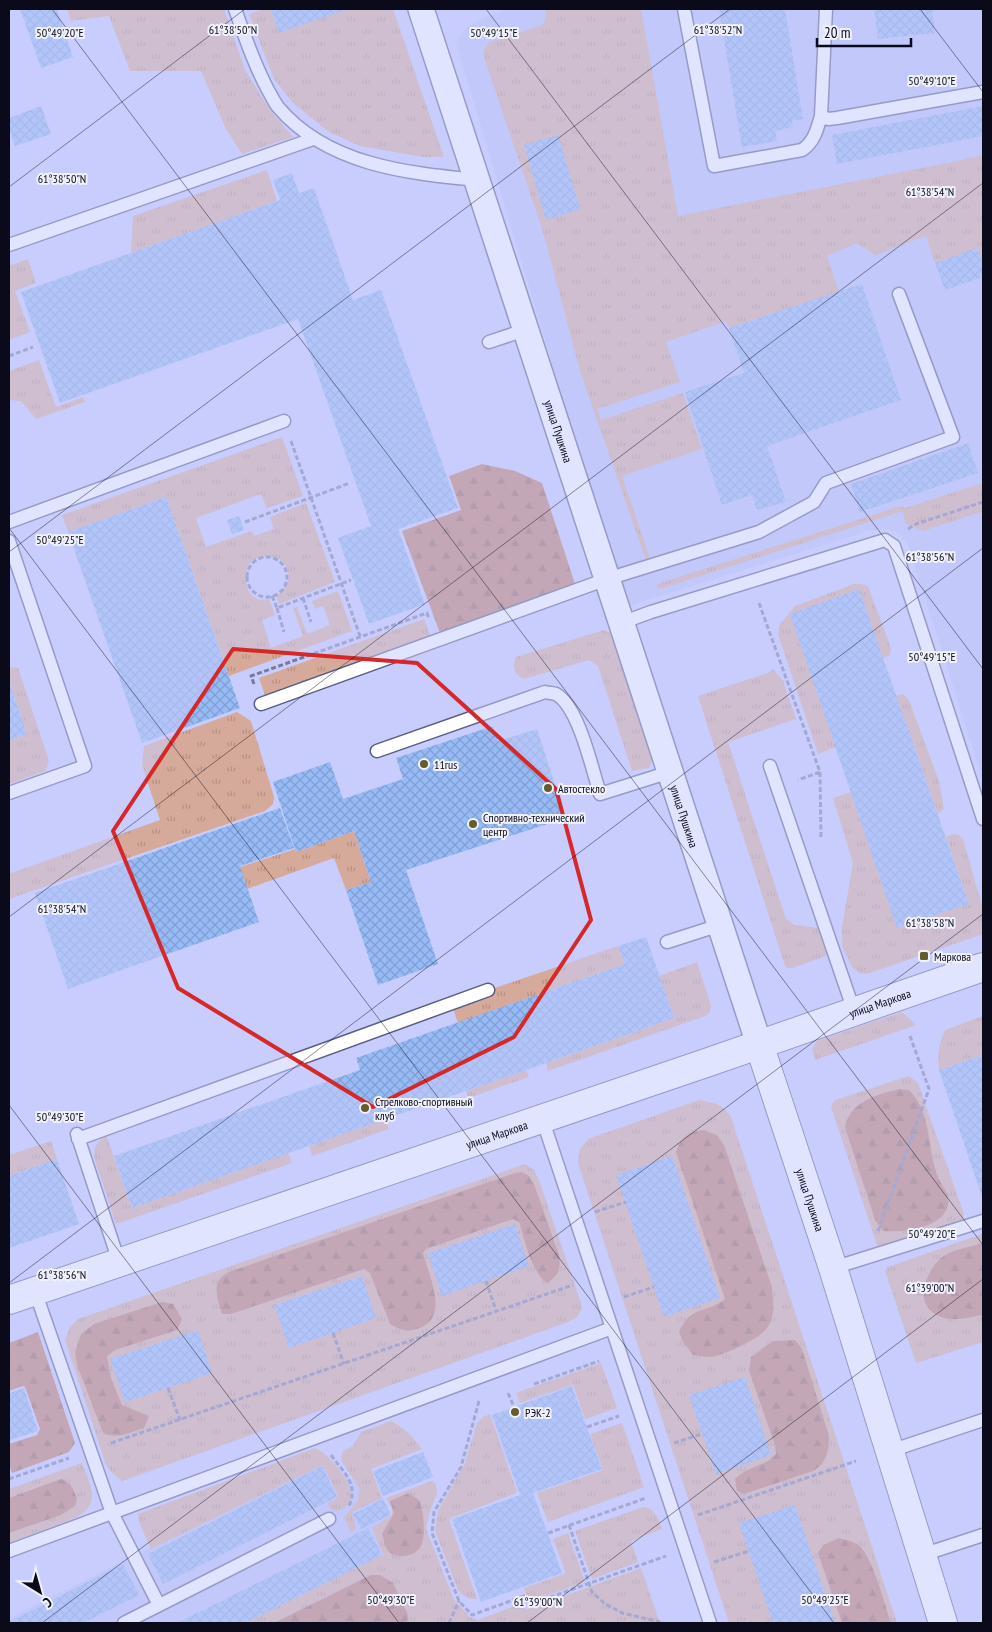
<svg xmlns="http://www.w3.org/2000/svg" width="992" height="1632" viewBox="0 0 992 1632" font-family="'PT Sans Narrow',sans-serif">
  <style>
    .built { fill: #bbc0f6 }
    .grass { fill: url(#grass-tufts) }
    .forest { fill: url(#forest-firs) }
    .building { fill: url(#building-cross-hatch) }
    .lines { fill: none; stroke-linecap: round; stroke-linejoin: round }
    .service-casing { stroke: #595c86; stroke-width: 15 }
    .minor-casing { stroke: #595c86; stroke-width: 28 }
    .tertiary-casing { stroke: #595c86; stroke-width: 30 }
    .path { stroke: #787b9d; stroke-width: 3; stroke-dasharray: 5 2.5; stroke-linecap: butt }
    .service { stroke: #fff; stroke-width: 12 }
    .minor { stroke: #fff; stroke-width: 25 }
    .tertiary { stroke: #fff; stroke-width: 28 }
    .marked { fill: none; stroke: #d62828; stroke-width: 4; stroke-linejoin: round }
    .ticks { fill: none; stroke: #0a0a1a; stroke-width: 1; stroke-opacity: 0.45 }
    .poi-dot { fill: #655c29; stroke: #f0f1fb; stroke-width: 2 }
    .labels { text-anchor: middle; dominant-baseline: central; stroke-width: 4; stroke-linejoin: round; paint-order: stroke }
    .street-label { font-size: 12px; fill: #0a0a1a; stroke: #f0f1fb }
    .poi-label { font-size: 12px; fill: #0a0a1a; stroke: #f0f1fb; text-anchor: start }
    .ticks-label { font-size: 12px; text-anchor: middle; fill: #0a0a1a; stroke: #f0f1fb; stroke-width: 4; stroke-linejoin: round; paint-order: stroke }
  </style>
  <defs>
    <pattern id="grass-tufts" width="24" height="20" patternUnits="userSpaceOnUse" patternTransform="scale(1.25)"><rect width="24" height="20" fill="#d6aa9a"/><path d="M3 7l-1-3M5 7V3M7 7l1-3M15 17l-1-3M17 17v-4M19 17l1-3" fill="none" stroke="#b69184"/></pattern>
    <pattern id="forest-firs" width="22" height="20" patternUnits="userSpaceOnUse" patternTransform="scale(1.25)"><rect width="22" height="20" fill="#be7961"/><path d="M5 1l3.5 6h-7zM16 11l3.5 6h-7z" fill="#99614f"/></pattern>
    <pattern id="building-cross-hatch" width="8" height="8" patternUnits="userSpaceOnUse" patternTransform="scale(1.25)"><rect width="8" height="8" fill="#97bbf6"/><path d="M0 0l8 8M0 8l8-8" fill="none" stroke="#819fd2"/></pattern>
  </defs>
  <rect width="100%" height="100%" fill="#c8cdfd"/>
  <path class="built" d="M507 9H983V780L907 542 898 533 885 529 868 531 625 607 456 43 466 28 481 19Z
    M321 1462 384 1499 391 1514 386 1555 249 1623H9V1618Z"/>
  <path class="grass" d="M67 9H224L245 70 270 110 293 137 242 154 226 129 201 71H130L109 16 71 21Z
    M263 9H271L279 32 345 9H393L444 157H423L360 146 329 132 293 103 274 79 249 14Z
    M546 9H641L678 216 948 163 983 155V265L977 249 935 263 926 236 875 255 857 243 827 256 839 292 729 328 726 321 666 342 680 382 597 409 601 420 683 393 702 449 622 476 651 562 647 563 580 371 544 235 484 57V50L488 43 540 26 545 21Z
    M267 170 277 201 131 253 133 216Z
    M28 259 36 283 15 291 30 332 9 340V266Z
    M39 360 56 407 83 397 85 402 36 419 21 401 9 400V371Z
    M282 437 303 496 267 508 261 494 196 518 206 547 252 531 254 536 274 529 270 517 306 503 335 582 279 604 276 596C303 581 284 543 251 561 239 578 248 605 269 599L275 615 262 620 271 648 303 636 293 608 297 607 307 634 330 625 323 606 315 609 312 601 338 591 352 631 229 676 166 497 68 532 62 515Z
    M983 483V512L978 513 923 531 905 523 903 511 660 589 657 588V584L901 506 905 508Z
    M854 584H861L868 586 891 648 890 655 883 658 836 747 818 754 778 634 780 624 795 606Z
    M424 619 431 638 266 698 259 678Z
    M604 630 612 634 653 760 649 768 632 771 598 666 589 660 524 679C514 675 512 667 516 657Z
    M9 667 18 668 49 761 45 771 9 784V740L27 734 9 680Z
    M773 669 783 681 796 719 728 742 786 919 795 925 819 928 828 953 826 956 792 968H787L785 966 698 696 768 673Z
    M903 694 909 700 939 781 944 809 938 814 896 696Z
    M237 712 251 721 274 797 273 804 265 811 9 899V874L160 820 142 765 144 746Z
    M851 792 898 928 969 904 946 837 954 834 959 835 963 839 983 909V934L867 974 859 973 852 967 842 946V927L853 863 833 798Z
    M354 831 371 882 346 890 334 858 247 889 240 867 295 849 296 852Z
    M618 946 625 964 458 1023 451 1003Z
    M697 962 711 1006 710 1012 705 1016 548 1071 546 1063 674 1018 659 976Z
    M902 1012 916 1025 815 1060 812 1049 817 1041Z
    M983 1016V1055L939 1070C937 1055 939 1044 945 1030Z
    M526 1070 529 1077 468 1098 466 1091Z
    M909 1076 918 1083 964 1214 962 1221 879 1247 877 1245 831 1107 835 1100Z
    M699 1100C714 1103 722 1103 731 1117L897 1623H729L578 1163 580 1149 588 1139Z
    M385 1119 389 1129 312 1156 309 1146Z
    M106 1135 132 1208 288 1153 292 1163 116 1224 94 1157C94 1146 98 1141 106 1135Z
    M51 1141 57 1159 9 1176V1155Z
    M525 1164 534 1170 539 1180 581 1303 582 1309 577 1317 568 1322 122 1481 113 1474 106 1465 65 1340 70 1327 78 1319Z
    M982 1234 983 1342 916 1363 885 1271 888 1267Z
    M601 1363 617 1408 585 1419 573 1385 520 1403 516 1393Z
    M490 1414 517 1492 514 1494 451 1518 449 1520 477 1599C468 1599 464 1597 458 1590L435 1531 438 1511 465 1463 477 1423 483 1417Z
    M391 1421C405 1428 413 1437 422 1449L371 1469 382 1498 352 1512 356 1528 351 1533 344 1517 358 1500 359 1488 341 1460 343 1451 353 1446 361 1432Z
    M622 1423 644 1487 548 1522 537 1493 603 1470 590 1434Z
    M315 1448C328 1453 353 1482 351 1497 349 1509 335 1516 328 1506V1503L338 1498V1496L323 1465 151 1549 139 1522 138 1514Z
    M82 1463C91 1486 102 1504 75 1518L9 1543V1489Z
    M432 1481 436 1484 437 1493 429 1514 426 1529 454 1600 470 1617 478 1620 522 1603 526 1610 641 1568 660 1623H245L382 1555 384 1557 372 1528 392 1515V1509L386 1498Z
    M643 1507C655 1508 659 1519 662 1529L631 1541 638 1562 592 1579 575 1531Z
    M568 1533 585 1582 529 1602 524 1588 566 1573 553 1539Z"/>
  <path class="forest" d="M482 464 515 471 542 483 576 587 441 636 402 531 461 510 449 476Z
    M899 1089 909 1090C928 1109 928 1136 933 1161 935 1168 937 1177 941 1183 943 1187 947 1192 948 1196 953 1227 905 1233 883 1231L875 1220 845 1127C851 1101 876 1095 899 1089Z
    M704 1130 717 1135 724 1145 772 1287C773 1301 776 1316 767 1328 761 1338 719 1358 708 1357 703 1357 698 1355 693 1355L683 1342 679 1332C690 1305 706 1314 725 1299L676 1152C682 1136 688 1132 704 1130Z
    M522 1172 529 1176 534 1184 559 1255C561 1269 559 1275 547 1283 531 1272 525 1240 519 1222L513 1219 426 1249 423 1253C428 1274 449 1314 422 1327 410 1333 402 1331 390 1324L370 1273 364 1269 231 1314H222C217 1297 210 1281 229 1272L515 1173Z
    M981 1244 983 1245V1315C975 1316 965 1319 957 1319 935 1320 918 1306 925 1284 928 1275 933 1265 941 1258 951 1250 968 1247 981 1244Z
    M162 1302 173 1304 182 1319 177 1330 115 1350 107 1356 111 1378 122 1405 149 1416 144 1428C131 1432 116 1440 103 1433L77 1365 75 1352 81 1334 94 1324Z
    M38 1332 75 1443 69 1452 12 1473 9 1464V1444L37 1435 40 1429 25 1387 23 1386 9 1391V1343Z
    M795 1340 802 1349 829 1436C829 1450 827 1463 813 1471L744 1494 737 1491 735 1479C749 1465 765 1467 776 1454L775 1445 749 1371 751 1357 773 1341Z
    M61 1479C71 1482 73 1489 77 1498L75 1506 61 1515 9 1533V1498Z
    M409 1493 420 1501C423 1514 426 1530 422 1543 419 1556 399 1560 389 1552 385 1548 384 1540 382 1534L394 1513 390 1501Z
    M839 1538C845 1540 853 1541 858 1545 872 1554 885 1606 891 1623H842L818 1553 823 1545Z
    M371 1575H380L393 1583 408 1615 407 1623H274Z"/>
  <path class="building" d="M20 9H57L73 57 41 68Z
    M271 9H348L279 33Z
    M719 9H785L803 119 792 121 793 127 775 131 777 141 742 147Z
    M874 9H932L935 33 878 39Z
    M41 106 51 134 15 146 9 128V118Z
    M983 106V136L837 164 832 135Z
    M558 135 580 209 546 220 524 145Z
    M292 173 299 193 314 188 353 300 381 290 458 508 398 529 425 604 369 624 338 538 371 526 298 319 60 403 21 292 277 201 280 200 273 180Z
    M977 248 983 265V277L945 290 935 263Z
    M862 284 901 400 767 446 786 502 757 510 752 495 722 505 685 392 744 373 729 328Z
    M968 443 978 473 860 512 851 484Z
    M166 497 240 708 142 743 68 532Z
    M239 516 244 530 232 534 227 520Z
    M859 589 969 904 897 928 790 614Z
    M9 681 27 734 9 740Z
    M493 726 498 741 537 729 566 818 406 870 438 964 378 985 346 890 371 882 354 831 296 852 273 782 330 762 343 799 403 779 396 758Z
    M280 808 294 848 240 866 259 922 68 989 35 893Z
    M646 937 674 1018 132 1208 114 1156 360 1070 356 1058 625 964 618 946Z
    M983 1055V1200L939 1070Z
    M672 1156 720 1298 664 1317 616 1175Z
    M57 1159 79 1224 9 1248V1176Z
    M515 1224 529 1266 442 1296 428 1253Z
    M362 1276 376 1318 289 1348 274 1305Z
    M198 1330 212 1373 125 1402 110 1359Z
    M745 1377 771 1455 716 1474 689 1395Z
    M572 1386 602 1469 533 1493 562 1573 481 1602 452 1519 520 1495 492 1415Z
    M24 1388 38 1431 9 1440V1393Z
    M423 1452 433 1477 383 1496 373 1471Z
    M322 1466 337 1497 163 1584 148 1554Z
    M383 1499 391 1515 361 1529 353 1514Z
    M795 1505 835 1623H773L739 1523Z
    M368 1528 382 1555 245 1623H177Z
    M123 1564 139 1595 83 1623H9V1622Z"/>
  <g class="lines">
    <g class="service-casing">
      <path id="service" d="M235 9C245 37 254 64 268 90 271 95 274 102 278 107 327 165 406 173 477 180
        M684 9 714 166 802 150C814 142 817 130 821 116L826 9
        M821 116 828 119 837 118 983 92
        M9 245 313 139
        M489 342 525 330
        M9 522 284 421
        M9 541 85 766 9 793
        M621 623 651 612 885 540 894 546 983 819
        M261 704 607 579 759 532 814 502 826 483 953 437 899 294
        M377 751 545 692C549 693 553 693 556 694 579 707 592 769 600 794L670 772
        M770 766 854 1011
        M667 942 720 925
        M542 1118 710 1623
        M77 1134 119 1262
        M78 1139 488 990
        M833 1268 983 1221
        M35 1291 112 1513 159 1605
        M890 1451 983 1420
        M9 1551 612 1328
        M922 1555 983 1535
        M124 1623 329 1519"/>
    </g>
    <g class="minor-casing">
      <g id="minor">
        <path id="s1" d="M421 9 759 1044"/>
      </g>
    </g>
    <g class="tertiary-casing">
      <g id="tertiary">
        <path id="s2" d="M759 1044 833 1268 943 1623"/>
        <path id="s3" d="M9 1300 703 1064 983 967"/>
      </g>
    </g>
    <path class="path" d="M9 356 33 347
      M291 441 360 636
      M245 522 350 483
      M908 529 916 524 983 502
      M247 577a20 20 0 1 1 40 0a20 20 0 1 1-40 0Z
      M272 596 277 608 351 580
      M303 598 311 622
      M759 603 820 772 798 780
      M277 608 284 632
      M254 684 251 676 427 613 429 619
      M820 772 821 839
      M595 1212 626 1202
      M878 1231 929 1089 910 1036
      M486 1281 496 1311
      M624 1297 654 1287
      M333 1333 344 1364
      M534 1384 599 1361
      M168 1388 180 1420
      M508 1393 514 1407
      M479 1401 461 1467 434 1512 432 1533 459 1601 472 1615 524 1596 528 1605 666 1556
      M587 1427 619 1416
      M111 1443 573 1285
      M674 1443 702 1434
      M331 1455C344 1473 360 1485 348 1508
      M9 1479 69 1458
      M698 1515 856 1461
      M569 1525 592 1592 604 1603 622 1613 664 1623
      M548 1533 646 1498
      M714 1562 749 1551
      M449 1623 459 1601"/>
    <use href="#service" class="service"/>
    <use href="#minor" class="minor"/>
    <use href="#tertiary" class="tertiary"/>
  </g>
  <path d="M0 0H992V1632H0ZM233 649 417 663 556 789 591 920 514 1037 373 1107 178 988 113 831Z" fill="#c8cdfd" fill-opacity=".55" fill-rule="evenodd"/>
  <path class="marked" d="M233 649 417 663 556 789 591 920 514 1037 373 1107 178 988 113 831Z"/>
  <path class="ticks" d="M52 9 983 1245M486 9 983 669M920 9 983 92M9 187 245 9M9 528 834 1623M9 552 730 9M9 917 983 183M9 1105 399 1623M9 1283 983 548M42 1623 983 914M527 1623 983 1279"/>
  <g class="poi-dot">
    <circle cx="424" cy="764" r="5"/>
    <circle cx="548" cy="788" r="5"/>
    <circle cx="473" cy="824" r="5"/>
    <rect x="919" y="951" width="10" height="10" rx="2.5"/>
    <circle cx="365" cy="1108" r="5"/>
    <circle cx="515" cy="1412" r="5"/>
  </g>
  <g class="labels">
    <g class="street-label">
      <text stroke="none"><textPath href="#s1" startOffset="444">улица Пушкина</textPath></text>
      <text stroke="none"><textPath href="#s1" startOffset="849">улица Пушкина</textPath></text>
      <text stroke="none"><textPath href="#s3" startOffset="920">улица Маркова</textPath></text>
      <text stroke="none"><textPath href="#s3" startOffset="515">улица Маркова</textPath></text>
      <text stroke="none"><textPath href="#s2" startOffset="164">улица Пушкина</textPath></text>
    </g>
    <g class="poi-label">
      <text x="434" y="764">11rus</text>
      <text x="558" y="788">Автостекло</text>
      <text x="483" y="817">Спортивно-технический<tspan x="483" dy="14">центр</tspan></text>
      <text x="934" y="956">Маркова</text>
      <text x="375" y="1101">Стрелково-спортивный<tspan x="375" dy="14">клуб</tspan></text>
      <text x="525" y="1412">РЭК-2</text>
    </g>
  </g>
  <g class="ticks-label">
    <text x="233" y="34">61°38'50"N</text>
    <text x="718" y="34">61°38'52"N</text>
    <text x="494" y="37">50°49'15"E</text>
    <text x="60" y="37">50°49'20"E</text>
    <text x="932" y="85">50°49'10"E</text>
    <text x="62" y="183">61°38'50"N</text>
    <text x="930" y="196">61°38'54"N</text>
    <text x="60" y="544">50°49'25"E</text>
    <text x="930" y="561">61°38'56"N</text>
    <text x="932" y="661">50°49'15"E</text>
    <text x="62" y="913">61°38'54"N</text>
    <text x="930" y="927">61°38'58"N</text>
    <text x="60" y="1121">50°49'30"E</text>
    <text x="932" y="1238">50°49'20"E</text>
    <text x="62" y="1279">61°38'56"N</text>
    <text x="930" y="1292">61°39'00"N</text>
    <text x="391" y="1604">50°49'30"E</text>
    <text x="825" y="1604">50°49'25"E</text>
    <text x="538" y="1606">61°39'00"N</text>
  </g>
  <rect width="992" height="1632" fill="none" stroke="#0a0a1a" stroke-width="20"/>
  <g transform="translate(40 1592) rotate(143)" stroke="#f0f1fb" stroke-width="4" paint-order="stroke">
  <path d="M0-4L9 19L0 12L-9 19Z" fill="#0a0a1a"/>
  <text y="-8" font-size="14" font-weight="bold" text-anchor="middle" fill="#0a0a1a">С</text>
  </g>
  <path d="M817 38v8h94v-8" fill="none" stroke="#0a0a1a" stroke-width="2.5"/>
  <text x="824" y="38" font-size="15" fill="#0a0a1a" stroke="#f0f1fb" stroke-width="4" paint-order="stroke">20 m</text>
</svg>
